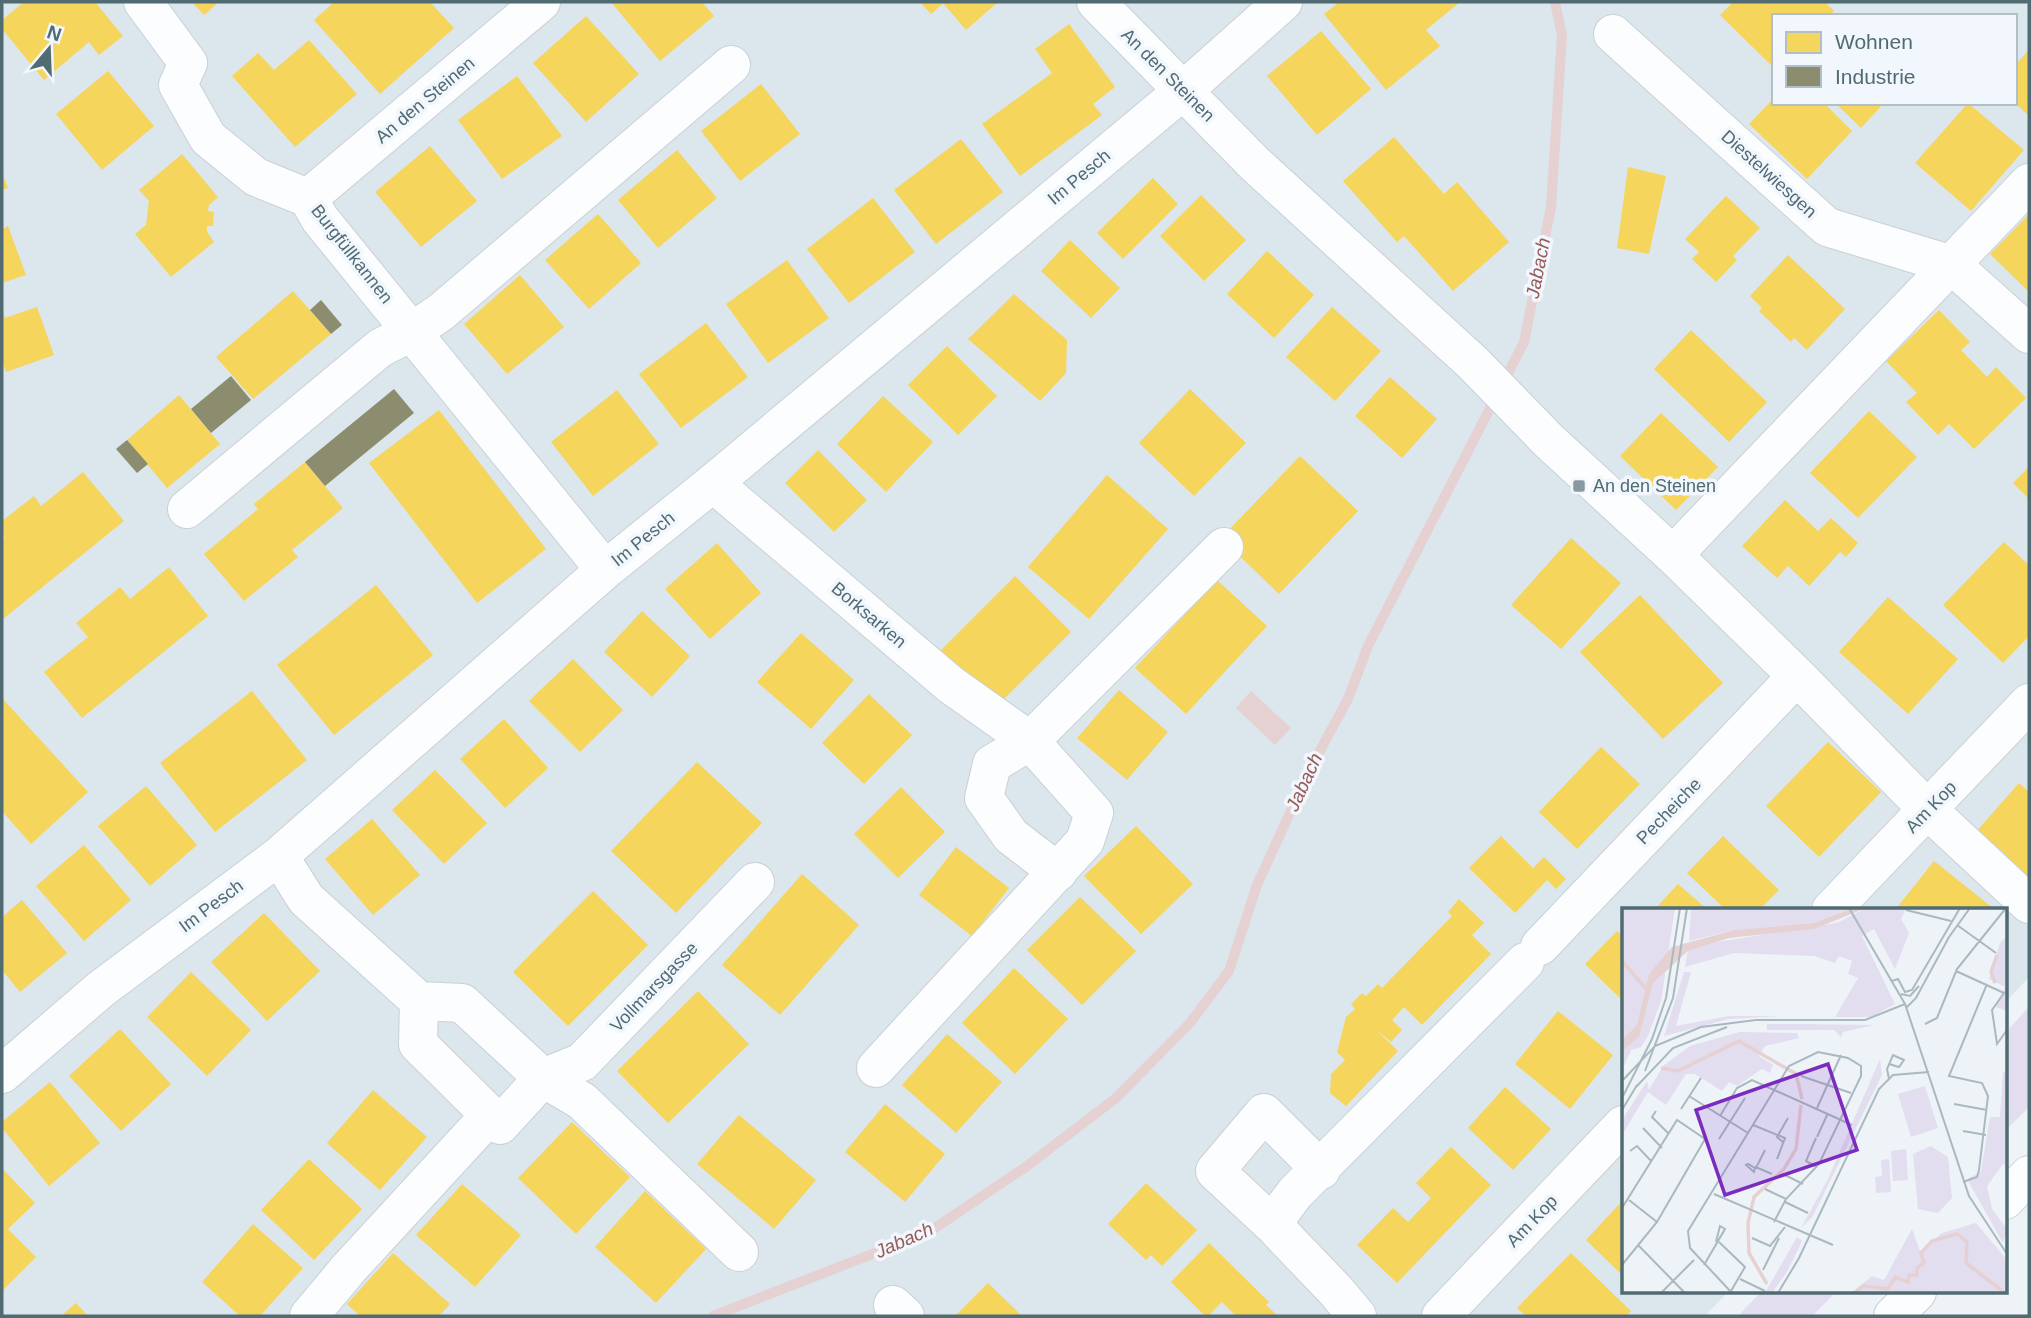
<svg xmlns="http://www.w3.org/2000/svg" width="2031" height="1318" viewBox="0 0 2031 1318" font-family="Helvetica,sans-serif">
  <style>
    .residential { fill: #dbe6ed; fill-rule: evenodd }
    .green { fill: #e2ddef }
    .water { fill: #e6d1d2 }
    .homes { fill: #f6d55c }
    .industry { fill: #8c8c6e }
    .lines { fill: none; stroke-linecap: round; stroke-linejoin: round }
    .stream { stroke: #e6d1d2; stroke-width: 10 }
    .street-casing { stroke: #cad0d5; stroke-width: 40 }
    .secondary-casing { stroke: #c9d0d4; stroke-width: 40 }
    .street { stroke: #fcfdfe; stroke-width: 38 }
    .secondary { stroke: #fcfdfe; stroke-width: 38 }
    .poi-dot { fill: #889ba2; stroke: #f1f7fd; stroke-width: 2.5 }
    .labels { text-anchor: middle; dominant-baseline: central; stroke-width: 7; stroke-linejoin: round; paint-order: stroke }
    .street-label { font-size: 18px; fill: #516b73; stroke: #f1f7fd }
    .poi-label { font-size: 18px; fill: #516b73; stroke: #f1f7fd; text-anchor: start }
    .water-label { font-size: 19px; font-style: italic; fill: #985b57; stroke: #f1f7fd }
    .inset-river { fill: none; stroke: #e6d1d2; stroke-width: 3.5 }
    .inset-road { fill: none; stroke: #aab9bf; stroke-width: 2 }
    .view { fill: #7b2cbf; fill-opacity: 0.15; stroke: #7b2cbf; stroke-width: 3.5 }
    .inset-edge { fill: none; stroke: #516b73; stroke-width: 3.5 }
  </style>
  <rect width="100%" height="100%" fill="#eef3f8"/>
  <path class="residential" d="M2 2H2029V977L2005 1003V910H1623V1292H1728L1705 1316H2ZM1774 16H2015V103H1774Z"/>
  <path class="green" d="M2029 1007V1107L2005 1131V1033Z
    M1761 1292H1836L1812 1316H1738Z"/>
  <path class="water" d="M1251 691 1291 728 1275 745 1236 708Z"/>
  <path class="homes" d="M24 2H95L123 36 99 55 89 42 44 80 2 29V20Z
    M192 2H219L204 15Z
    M334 2H430L454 28 380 94 314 20Z
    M611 2H702L714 16 660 61Z
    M920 2H998L966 30 943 3 931 14Z
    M1339 2H1460L1426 30 1440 46 1386 90 1324 14Z
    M1733 2H1825L1834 11 1829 16H1774V68L1720 15Z
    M586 16 639 74 586 122 533 63Z
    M1069 24 1115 87 1093 104 1102 115 1020 176 982 124 1052 73 1035 49Z
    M1321 31 1371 89 1317 135 1267 76Z
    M309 40 357 94 295 147 232 76 258 53 274 70Z
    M2029 50V116L2015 103V65Z
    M108 71 154 126 102 170 56 114Z
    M517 76 562 136 502 179 458 120Z
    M761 84 800 134 740 181 701 131Z
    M1774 98V103H1824L1852 131 1807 179 1749 124Z
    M1835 103H1884L1861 128Z
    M1968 103 2024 150 1971 211 1915 163Z
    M1394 137 1444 194 1457 182 1509 242 1453 291 1404 236 1397 242 1343 181Z
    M961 139 1003 192 936 244 894 190Z
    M430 146 477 201 421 247 375 192Z
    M677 150 717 198 658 248 618 200Z
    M182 154 218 197 209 205 208 211 214 212 213 226H207V232L214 242 171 277 135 234 146 225 149 201 139 190Z
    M1628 167 1666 176 1649 254 1617 248Z
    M2 173 8 188 2 190Z
    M1153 178 1178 204 1123 259 1097 233Z
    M1201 195 1246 240 1204 281 1160 236Z
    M1726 196 1760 228 1733 256 1737 260 1716 282 1692 259 1699 252 1685 239Z
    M873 198 915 252 849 303 807 249Z
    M598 214 641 263 589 309 545 260Z
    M2029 214V292L1990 254Z
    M8 226 26 275 2 283V229Z
    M1070 240 1120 288 1091 318 1041 271Z
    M1267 251 1314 295 1274 338 1227 294Z
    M1788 255 1845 309 1807 350 1794 338 1791 342 1759 311 1762 308 1750 296Z
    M787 260 829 318 768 363 726 304Z
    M520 275 564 327 507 374 464 324Z
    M293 291 331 334 253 399 216 357Z
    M1014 294 1067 340 1066 373 1040 401 968 339Z
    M37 307 54 355 6 372 2 359V310L5 318Z
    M1332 307 1381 351 1335 401 1286 357Z
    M1939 310 1970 342 1961 350 1987 377 1996 367 2026 398 1974 449 1949 424 1938 435 1906 402 1917 393 1886 361Z
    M706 323 748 377 681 428 639 374Z
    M1691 330 1767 402 1729 442 1654 369Z
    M947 346 997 396 958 435 908 385Z
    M1390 377 1437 419 1402 458 1355 416Z
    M1190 389 1246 443 1194 496 1139 443Z
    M617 390 659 444 593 496 551 442Z
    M179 395 220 444 167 488 127 440Z
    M883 396 933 442 886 492 837 444Z
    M439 410 546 549 477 603 369 463Z
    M1869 411 1917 457 1858 518 1810 473Z
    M1661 413 1718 467 1676 510 1620 456Z
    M818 450 867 500 834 532 785 483Z
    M1300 456 1358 511 1279 594 1221 538Z
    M305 462 343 508 292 550 298 557 244 601 204 554 258 509 254 504Z
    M2029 467V499L2013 483Z
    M83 472 124 521 3 619 2 541 5 538 2 533V521L34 496 41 506Z
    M1107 475 1168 529 1089 619 1028 567Z
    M1785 500 1818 531 1831 518 1858 543 1846 557 1840 552 1809 586 1788 566 1777 578 1742 546Z
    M1571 538 1621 583 1561 649 1511 605Z
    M2004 542 2029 565V636L2003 663 1943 605Z
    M717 543 761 593 710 639 665 589Z
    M169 567 208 616 82 718 44 672 88 637 76 623 120 587 130 599Z
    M1015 576 1071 632 996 707 940 651Z
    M1217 580 1267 626 1186 714 1135 668Z
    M376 585 433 655 334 735 277 665Z
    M1640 595 1723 683 1663 739 1580 652Z
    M1888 597 1958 659 1908 714 1839 652Z
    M642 611 690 656 652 697 604 652Z
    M801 633 854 680 811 729 757 682Z
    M573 659 623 710 580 752 529 701Z
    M1119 690 1168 732 1127 780 1077 738Z
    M252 691 307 760 215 832 160 763Z
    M869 694 912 735 864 784 822 743Z
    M2 698 88 792 31 844 2 811Z
    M504 719 548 768 505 808 460 759Z
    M1828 742 1881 792 1819 857 1766 806Z
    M1601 747 1640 784 1577 849 1539 812Z
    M697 762 762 823 676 913 611 851Z
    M435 770 487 823 444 864 392 810Z
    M2019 783 2029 792V876L2026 880 1974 834Z
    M146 786 197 845 150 886 98 826Z
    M901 787 945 832 898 878 854 834Z
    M372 819 420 875 373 915 325 859Z
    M1136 826 1193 884 1141 934 1084 876Z
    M1501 836 1533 868 1544 857 1566 879 1556 889 1547 880 1515 913 1469 868Z
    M1723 836 1779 890 1759 910H1726L1687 873Z
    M84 845 131 900 84 941 36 886Z
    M956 847 1009 888 972 936 919 895Z
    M1934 861 1993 908 1991 910H1895Z
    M802 874 859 925 780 1015 722 965Z
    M1678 884 1708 910H1654Z
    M593 891 648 945 568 1026 513 972Z
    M1080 897 1136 951 1082 1005 1027 950Z
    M1459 899 1484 923 1472 935 1491 954 1422 1025 1404 1007 1392 1020 1402 1030 1391 1042 1374 1028 1398 1051 1346 1106 1330 1093 1331 1074 1345 1060 1337 1052 1346 1017 1355 1009 1351 1004 1362 993 1366 996 1378 984 1382 988 1452 916 1448 912Z
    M22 900 67 953 20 992 2 970V917Z
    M264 913 320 971 267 1021 211 962Z
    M1617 931 1623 937V1001L1585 964Z
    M1014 968 1068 1019 1015 1074 962 1023Z
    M191 972 251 1030 207 1076 147 1017Z
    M698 991 749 1044 668 1123 617 1071Z
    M1558 1011 1613 1055 1570 1109 1515 1064Z
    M120 1029 171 1084 121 1131 69 1076Z
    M947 1034 1002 1082 956 1133 902 1085Z
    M50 1082 100 1143 49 1186 2 1128V1122Z
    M1505 1087 1551 1129 1513 1170 1468 1128Z
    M373 1090 427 1137 380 1190 327 1143Z
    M885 1104 945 1154 905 1202 845 1152Z
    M739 1115 816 1180 774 1229 697 1164Z
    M572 1122 630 1177 576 1234 518 1178Z
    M1451 1147 1491 1185 1397 1283 1357 1245 1393 1208 1408 1222 1431 1198 1416 1183Z
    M309 1159 362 1209 314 1260 261 1210Z
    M2 1168 35 1203 8 1229 36 1257 2 1291Z
    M1146 1183 1197 1230 1162 1266 1151 1255 1146 1260 1108 1224Z
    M462 1184 521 1235 475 1287 416 1235Z
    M645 1191 706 1249 656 1303 595 1247Z
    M1623 1200V1276L1586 1240Z
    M253 1224 303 1268 260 1316H240L202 1282Z
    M1209 1243 1269 1302 1266 1305 1278 1316H1236L1222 1302 1208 1316H1205L1171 1282Z
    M393 1253 450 1304 439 1316H360L347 1304Z
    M1571 1253 1631 1311 1626 1316H1526L1517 1308Z
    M988 1283 1022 1316H955Z
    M76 1303 88 1316H61Z"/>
  <path class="industry" d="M321 300 342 325 331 334 310 310Z
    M231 376 251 400 211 433 191 409Z
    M394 389 414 413 325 486 305 462Z
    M127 440 148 464 137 473 116 449Z"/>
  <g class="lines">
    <path class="stream" d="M713 1316 929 1232 1027 1166 1116 1098 1190 1023 1229 971 1257 885 1310 769 1348 699 1368 646 1524 342 1551 207 1562 36 1555 2"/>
    <g class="street-casing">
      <path id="street" d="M143 2 188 63 178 85 208 138 256 177 308 198 320 219 605 570
        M1096 2 1254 163 1472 362 1549 441 1673 555 1797 676 1928 810 2029 904
        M1613 34 1827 227 1952 265 2029 334
        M308 198 541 2
        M713 483 951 685 1030 741 1094 813 1085 841 876 1068
        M187 509 380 348 413 331 441 312 731 65
        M1673 555 2029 183
        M279 856 306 899 419 1001
        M1058 872 1011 836 984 798 992 764 1030 741 1224 547
        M1831 910 2029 703
        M1540 946 1797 676
        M2 1074 101 989 279 856 605 570 713 483 1184 90 1283 2
        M1272 1224 1215 1171 1264 1113 1321 1170
        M739 1252 582 1101 543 1078 462 1003 419 1001 418 1044 500 1125 543 1078 582 1062 755 882
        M893 1305 905 1316
        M309 1316 350 1267 490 1115
        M1357 1316 1336 1291 1272 1224 1295 1193 1525 962
        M1441 1316 1623 1125"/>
    </g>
    <g class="secondary-casing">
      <path id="secondary" d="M2005 1200 2029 1175
        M1893 1316 1917 1292"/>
    </g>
    <use href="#street" class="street"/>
    <use href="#secondary" class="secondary"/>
  </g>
  <rect class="poi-dot" x="1572" y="479" width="14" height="14" rx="3.5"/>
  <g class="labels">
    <g class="street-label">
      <text transform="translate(1168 75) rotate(45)">An den Steinen</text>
      <text transform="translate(425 100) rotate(-40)">An den Steinen</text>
      <text transform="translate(1769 174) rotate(42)">Diestelwiesgen</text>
      <text transform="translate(1079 177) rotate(-40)">Im Pesch</text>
      <text transform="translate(352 254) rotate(52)">Burgfüllkannen</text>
      <text transform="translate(643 539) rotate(-39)">Im Pesch</text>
      <text transform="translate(869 615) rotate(40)">Borksarken</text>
      <text transform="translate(1931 807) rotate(-46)">Am Kop</text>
      <text transform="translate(1669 811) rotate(-46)">Pecheiche</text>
      <text transform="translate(211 906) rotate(-37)">Im Pesch</text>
      <text transform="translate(654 987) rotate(-46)">Vollmarsgasse</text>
      <text transform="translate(1532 1221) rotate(-46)">Am Kop</text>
    </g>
    <g class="poi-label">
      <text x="1593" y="486">An den Steinen</text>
    </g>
    <g class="water-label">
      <text transform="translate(1538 268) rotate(-79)">Jabach</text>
      <text transform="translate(1304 782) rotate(-65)">Jabach</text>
      <text transform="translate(904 1240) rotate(-24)">Jabach</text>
    </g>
  </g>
  <g transform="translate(1622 908)">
    <rect width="385" height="385" fill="#eef3f8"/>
    <path d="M0 0H53L39 93 26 128 19 139 9 142 0 163ZM69 0H232L191 15 112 22 67 33ZM244 0H284L279 11 287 25 273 61 252 21 240 28 273 96 249 109H213L236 70 226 66 230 53 217 48 213 55 193 48 112 45 63 59 66 43 89 35 215 15ZM385 28V103L374 99 383 79 367 71 378 35ZM62 64H69L54 118 107 108H158L107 111 42 128ZM145 116H178L252 117 221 124 219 129 212 122H145ZM118 124 175 125 177 130 143 138 137 148 151 157 148 165 140 161 115 178 107 174 100 183 73 166H64L44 197 26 184 0 227V212L25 173 27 182 41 158 68 138ZM258 151 260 167 191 308 179 320 206 271ZM381 164 385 165V258L381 256 365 278 370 301 385 321 381 335 345 271 359 264 368 209H378ZM303 178 316 220 289 229 276 186ZM309 238 326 249 330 290 316 305 296 301 291 246ZM284 241 286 272 271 273 269 243ZM267 251 269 284 254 285 253 269 260 268 259 252ZM354 315 385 352V385H229L250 368 262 372 290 321 298 343 320 325ZM175 329 180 333 166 362 150 385H143Z" fill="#e2ddef"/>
    <path d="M232 0H244L192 21 107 30 66 43 31 75 17 129 0 143V132L15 117 27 66 50 39 112 22 191 15Z" fill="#e6d1d2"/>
    <path class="inset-river" d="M0 53 26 83M373 75 369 64 375 47M39 160 56 163 117 133 174 166 180 191M145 376 127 345 126 315 132 289 162 261 174 241 179 197M233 385 241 378 266 381 273 369 286 374 287 367H295V360L302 355 299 345 310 333 335 326 345 334 344 355 383 385"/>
    <path class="inset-road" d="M227 0 283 96 347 288 385 346M284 2 329 13M335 17 374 45M334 63 382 85 370 102 375 136 385 122M270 73 276 71 283 84 290 82 338 0M279 86 288 88 297 78M284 100 294 90 327 29 348 0M303 116 315 110 335 61 384 0M267 156 277 159 282 152 271 147 265 161 267 171M23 163 51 90 65 0M179 168 229 185M0 173 33 138 79 119 134 112H243L283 96M14 179 51 140 105 119M67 188 126 225M0 190 30 131 44 90 58 0M332 196 365 202M195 200 219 147M59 201 79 170M0 202 15 177M34 203 30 209 47 226M98 208 115 180 130 172 230 217M131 217 163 230 155 251M21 220 40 240M341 223 364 227M195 229 206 205M194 230 184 253 195 259M97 231 123 190M162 235 155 229 166 210M143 242 135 258 133 260 132 264 124 257 126 256 133 260H136L150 266M8 243 15 238 30 254M161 266 181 276M341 274 355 269 357 262 366 188 360 175 327 168 365 76M143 281 164 291M92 286 211 337M7 292 35 314M163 294 186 305M0 300 55 212 83 231 35 314 0 357M130 330 148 338 163 319M97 334 123 359 109 383M16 337 63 385M82 357 103 321 98 318 94 334M141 362 157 330M118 371 143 383M39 385 72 352M110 385 68 340 66 323 167 158 196 144 226 150 239 158V168L197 256 164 291 152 314M156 385 177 350 257 181 271 167 307 164"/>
    <path class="view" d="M206 156 235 242 103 287 74 202Z"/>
    <rect width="385" height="385" class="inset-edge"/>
  </g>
  <rect width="2031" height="1318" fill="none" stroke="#516b73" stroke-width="7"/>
  <rect x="1772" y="14" width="245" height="91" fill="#f1f7fd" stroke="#b1bfc6" stroke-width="2"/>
  <rect x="1786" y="32" width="35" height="21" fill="#f6d55c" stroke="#b1bfc6" stroke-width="2"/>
  <text x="1835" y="49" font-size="21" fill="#516b73">Wohnen</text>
  <rect x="1786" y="66" width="35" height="21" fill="#8c8c6e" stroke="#b1bfc6" stroke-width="2"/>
  <text x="1835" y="84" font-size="21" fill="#516b73">Industrie</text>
  <g transform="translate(49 49) rotate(19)" stroke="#f1f7fd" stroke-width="5" paint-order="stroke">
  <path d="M0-5L12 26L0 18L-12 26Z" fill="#516b73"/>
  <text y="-10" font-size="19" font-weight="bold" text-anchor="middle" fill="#516b73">N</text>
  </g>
</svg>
